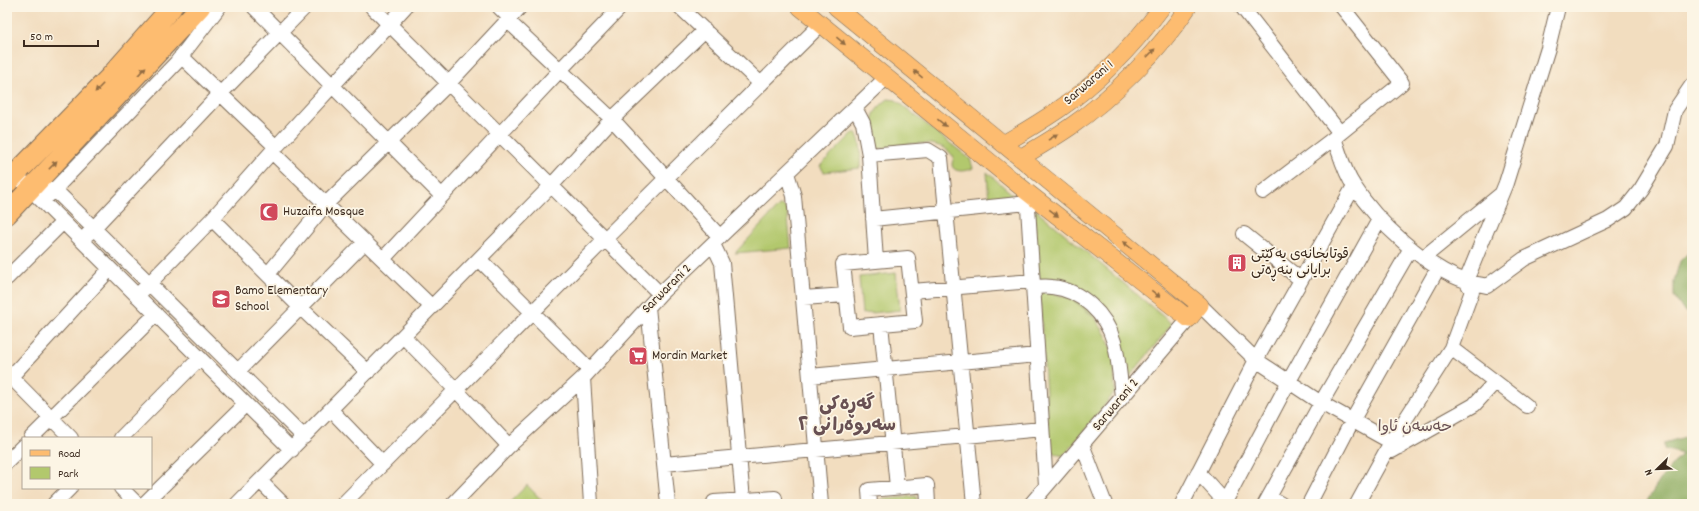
<svg xmlns="http://www.w3.org/2000/svg" width="1699" height="511" viewBox="0 0 1699 511" font-family="Dekko,'Playpen Sans Arabic',sans-serif">
  <style>
    .green { fill: #b2c86d; stroke: #767946 }
    .forest { fill: #8dac60; stroke: #646b3f }
    .lines { fill: none; stroke-linecap: round; stroke-linejoin: round }
    .minor-casing { stroke: #7b6956; stroke-width: 16 }
    .major-casing { stroke: #7b6956; stroke-width: 18 }
    .highway-casing { stroke: #7b6956; stroke-width: 22 }
    .minor { stroke: #fff; stroke-width: 14 }
    .major { stroke: #fdbc70; stroke-width: 17 }
    .highway { stroke: #fdbc70; stroke-width: 20 }
    .oneway { fill: #926c43 }
    .labels { text-anchor: middle; dominant-baseline: central; stroke-width: 3.5; stroke-linejoin: round; paint-order: stroke }
    .street-label { font-size: 14px; fill: #3b2a1e; stroke: #fcf5e5 }
    .poi-label { font-size: 14px; fill: #3b2a1e; stroke: #fcf5e5; text-anchor: start }
    .quarter-label { font-size: 16px; fill: #685053; stroke: #fcf5e5 }
    .district-label { font-size: 18px; font-weight: bold; fill: #685053; stroke: #fcf5e5 }
  </style>
  <rect width="100%" height="100%" fill="#fcf5e5"/>
  <filter id="ink" filterUnits="userSpaceOnUse"><feTurbulence type="fractalNoise" baseFrequency=".025" numOctaves="2"/><feDisplacementMap in="SourceGraphic" scale="8" xChannelSelector="R" yChannelSelector="G"/><feConvolveMatrix kernelMatrix="1 2 1 2 8 2 1 2 1" color-interpolation-filters="sRGB"/></filter>
  <filter id="wash" filterUnits="userSpaceOnUse"><feTurbulence type="fractalNoise" baseFrequency=".012" numOctaves="4" result="noise"/><feDisplacementMap in="SourceGraphic" scale="16" xChannelSelector="R" yChannelSelector="G"/><feGaussianBlur stdDeviation="0.9" result="paint"/><feColorMatrix in="noise" values="0 0 0 0 0 0 0 0 0 0 0 0 0 0 0 0 0 1.4 0 .05"/><feComposite in="paint" operator="in"/></filter>
  <g filter="url(#wash)">
    <rect width="100%" height="100%" fill="#f2ddbf"/>
    <path class="green" d="M888 99 896 100 970 159 973 168C965 173 946 173 954 158 941 134 898 146 877 149 870 141 871 123 874 114 877 108 883 103 888 99Z
      M855 133C863 139 860 159 860 168L824 172 820 166 852 134Z
      M987 172 1012 194 1010 199 989 203Z
      M779 206H783L787 209 791 248 735 253Z
      M1034 208 1172 324 1123 385 1113 329 1049 283 1040 279 1037 271Z
      M896 273 900 310 862 314 859 277Z
      M1042 290 1073 299 1096 319 1107 337 1114 358 1115 392 1068 451 1062 456 1053 452 1049 442 1040 300Z
      M527 485 545 504H508Z
      M916 496 917 504H879L878 500Z"/>
    <path class="forest" d="M1692 249V315L1685 312 1674 296V281L1680 261Z
      M1692 435V504H1646L1647 501 1662 477 1682 454 1664 449V443Z"/>
  </g>
  <g filter="url(#ink)">
    <g class="lines">
      <g class="minor-casing">
        <path id="minor" d="M254 7 442 196
          M372 7 660 294
          M499 7 510 18
          M680 7 761 84
          M1242 7 1340 133
          M507 20 612 119 720 237
          M181 56 276 147
          M855 108 863 123 869 155 876 261
          M1334 138C1340 154 1344 172 1354 186 1376 221 1426 268 1466 281 1472 284 1480 284 1487 286L1524 259 1608 220 1626 208 1641 189 1667 146 1675 110 1692 85
          M272 152 432 307
          M869 155 928 150 941 158 974 504
          M787 173 794 196 821 504
          M16 175 292 450
          M30 189H54L304 437
          M1027 192 1046 486
          M1263 192 1334 138 1402 83 1342 7
          M48 196 176 63 219 7
          M212 219 301 308 368 372
          M873 219 1028 203
          M88 234 220 94 305 7
          M1244 234 1300 279
          M713 244 722 263 743 500
          M908 258 915 321 850 327 843 264Z
          M1423 258 1500 195
          M383 259 561 69 621 7
          M479 259 590 370
          M268 274 326 204 449 83 520 7
          M7 278 63 222
          M1033 287C1039 287 1046 286 1052 287 1081 290 1106 314 1114 342 1119 359 1120 379 1122 397
          M912 291 1033 281
          M137 296 212 219 276 147 405 7
          M803 298 846 295
          M1200 305 1256 360 1321 403 1400 447
          M648 307 668 504
          M881 324 897 487
          M403 336 456 390 509 446
          M1451 348 1527 406
          M238 371 365 242
          M7 373 71 438
          M810 376 1037 355
          M583 378 591 504
          M7 381 110 269
          M331 410 383 464
          M31 438 156 314
          M121 438 200 358
          M1082 444 1105 504
          M1392 451 1474 405 1495 382
          M7 462 23 446
          M664 464 1042 429
          M1198 472 1227 504
          M260 481 283 504
          M121 488 137 504
          M1270 498 1281 504
          M1225 502 1289 381 1380 218
          M54 504 70 488
          M144 504 246 404
          M237 504 551 186 612 119 705 30
          M343 504 605 239 821 24
          M453 504 509 446 583 378 660 294 886 78
          M714 504V502L775 498V504
          M870 504 869 490 927 485 928 504
          M1031 504 1189 319
          M1182 504 1256 360 1354 186
          M1265 504 1321 403 1411 248
          M1309 504 1352 421 1438 268
          M1357 504 1391 442 1451 348 1472 291 1466 281 1506 183 1548 48 1558 7"/>
      </g>
      <g class="major-casing">
        <path id="major" d="M800 7 1027 192 1189 319 1200 305 836 7
          M1003 144C1022 133 1040 122 1058 110 1098 83 1133 46 1162 7
          M1020 158C1037 148 1054 138 1070 127 1112 98 1160 50 1188 7"/>
      </g>
      <g class="highway-casing">
        <path id="highway" d="M7 183 109 78 172 7
          M7 214 200 7"/>
      </g>
      <use href="#minor" class="minor"/>
      <use href="#major" class="major"/>
      <use href="#highway" class="highway"/>
    </g>
    <defs><path id="oneway-solid" d="M-6-.8H1V-3.2L6.5 0L1 3.2V.8H-6Z"/></defs>
    <g class="oneway">
      <use href="#oneway-solid" transform="translate(841 41) rotate(40)"/>
      <use href="#oneway-solid" transform="translate(1151 53) rotate(-46)"/>
      <use href="#oneway-solid" transform="translate(142 71) rotate(-47)"/>
      <use href="#oneway-solid" transform="translate(918 74) rotate(-141)"/>
      <use href="#oneway-solid" transform="translate(99 88) rotate(134)"/>
      <use href="#oneway-solid" transform="translate(942 123) rotate(39)"/>
      <use href="#oneway-solid" transform="translate(1053 137) rotate(-32)"/>
      <use href="#oneway-solid" transform="translate(53 165) rotate(-46)"/>
      <use href="#oneway-solid" transform="translate(1054 213) rotate(38)"/>
      <use href="#oneway-solid" transform="translate(1127 245) rotate(-141)"/>
      <use href="#oneway-solid" transform="translate(1156 294) rotate(38)"/>
    </g>
  </g>
  <defs>
    <g id="mosque-square" transform="scale(1)"><rect x="-9" y="-9" width="18" height="18" rx="4" fill="#d1495b" stroke="#fcf5e5"/><path d="M3.5-4.9A6 6 0 1 0 3.5 4.9A5 5 0 1 1 3.5-4.9Z" fill="#fff"/></g>
    <g id="building-square" transform="scale(1)"><rect x="-9" y="-9" width="18" height="18" rx="4" fill="#d1495b" stroke="#fcf5e5"/><path d="M-4-6H4V6H1V3H-1V6H-4ZM-2.5-4.3h1.7v1.8h-1.7ZM.8-4.3h1.7v1.8H.8ZM-2.5-1h1.7V.8h-1.7ZM.8-1h1.7V.8H.8Z" fill="#fff"/></g>
    <g id="school-square" transform="scale(1)"><rect x="-9" y="-9" width="18" height="18" rx="4" fill="#d1495b" stroke="#fcf5e5"/><path d="M0-5L7-2L0 1L-7-2ZM-4 1L0 2.5L4 1V4Q0 6-4 4Z" fill="#fff"/></g>
    <g id="supermarket-square" transform="scale(1)"><rect x="-9" y="-9" width="18" height="18" rx="4" fill="#d1495b" stroke="#fcf5e5"/><path d="M-6-5.5h2.5l.6 2H6L4.5 2H-2.5L-4.4-4H-6ZM-1.5 3.2a1.3 1.3 0 1 0 .1 0ZM3 3.2a1.3 1.3 0 1 0 .1 0Z" fill="#fff"/></g>
  </defs>
  <g fill-rule="evenodd">
    <use href="#mosque-square" x="269" y="212"/>
    <use href="#building-square" x="1237" y="263"/>
    <use href="#school-square" x="221" y="299"/>
    <use href="#supermarket-square" x="638" y="356"/>
  </g>
  <g class="labels">
    <g class="street-label">
      <text transform="translate(1089 83) rotate(-41)">Sarwarani 1</text>
      <text transform="translate(667 289) rotate(-45)">Sarwarani 2</text>
      <text transform="translate(1116 405) rotate(-50)">Sarwarani 2</text>
    </g>
    <g class="poi-label">
      <text x="283" y="212">Huzaifa Mosque</text>
      <text x="1251" y="255">قوتابخانەی یەکێتی<tspan x="1251" dy="16">برایانی بنەڕەتی</tspan></text>
      <text x="235" y="291">Bamo Elementary<tspan x="235" dy="16">School</tspan></text>
      <text x="652" y="356">Mordin Market</text>
    </g>
    <g class="quarter-label">
      <text x="1415" y="427">حەسەن ئاوا</text>
    </g>
    <g class="district-label">
      <text x="847" y="405">گەڕەکی<tspan x="847" dy="21">سەروەرانی ٢</tspan></text>
    </g>
  </g>
  <rect width="1699" height="511" fill="none" stroke="#fcf5e5" stroke-width="24"/>
  <rect x="22" y="437" width="130" height="52" fill="#fcf5e5" stroke="#afa495"/>
  <rect x="30" y="450" width="20" height="6" fill="#fdbc70" stroke="#afa495"/>
  <text x="58" y="457" font-size="12" fill="#3b2a1e">Road</text>
  <rect x="30" y="467" width="20" height="12" fill="#b2c86d" stroke="#afa495"/>
  <text x="58" y="477" font-size="12" fill="#3b2a1e">Park</text>
  <g transform="translate(1657 469) rotate(247)" stroke="#fcf5e5" stroke-width="3" paint-order="stroke">
  <path d="M0-3L7 15L0 10L-7 15Z" fill="#3b2a1e"/>
  <text y="-6" font-size="11" font-weight="bold" text-anchor="middle" fill="#3b2a1e">N</text>
  </g>
  <path d="M24 40v6h74v-6" fill="none" stroke="#3b2a1e" stroke-width="2"/>
  <text x="30" y="40" font-size="12" fill="#3b2a1e" stroke="#fcf5e5" stroke-width="3" paint-order="stroke">50 m</text>
</svg>
